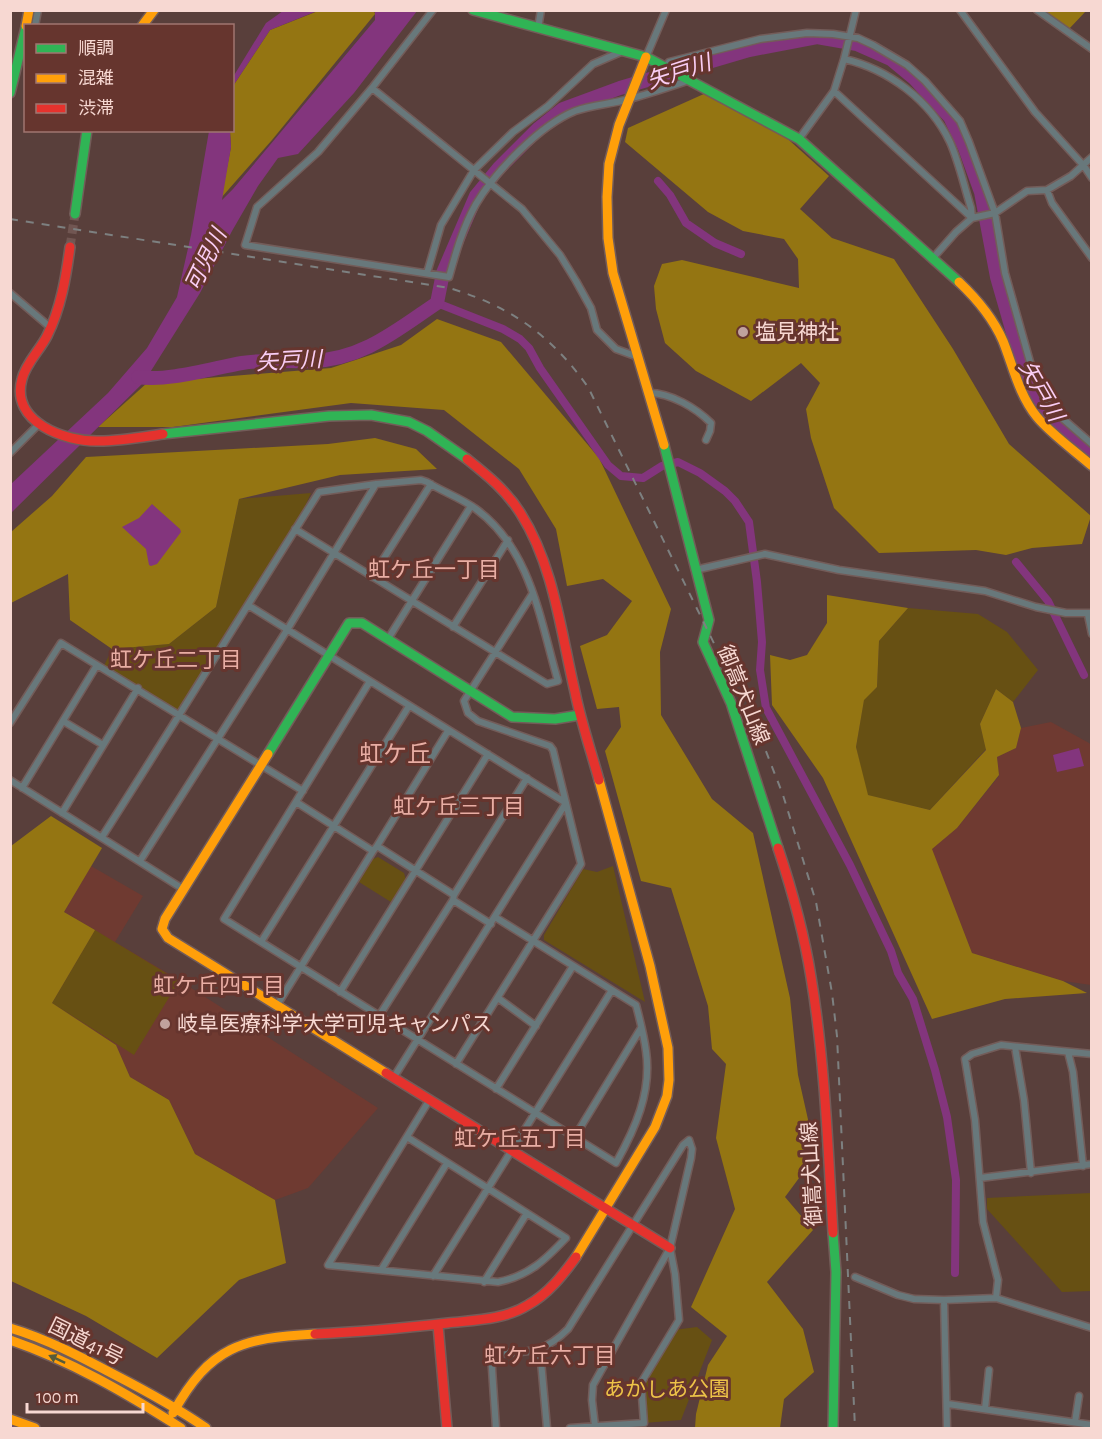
<svg xmlns="http://www.w3.org/2000/svg" width="1102" height="1439" viewBox="0 0 1102 1439" font-family="'Alegreya Sans','Noto Sans JP',sans-serif">
  <style>
    .built { fill: #6f3a31 }
    .green { fill: #675013 }
    .forest { fill: #947512 }
    .water { fill: #83357d }
    .lines { fill: none; stroke-linecap: round; stroke-linejoin: round }
    .stream { stroke: #83357d; stroke-width: 2 }
    .canal { stroke: #83357d; stroke-width: 8 }
    .river { stroke: #83357d; stroke-width: 14 }
    .secondary-tunnel { stroke: #715652; stroke-width: 9; stroke-dasharray: 9 4.5; stroke-linecap: butt }
    .street-casing { stroke: #735c59; stroke-width: 9 }
    .fast-casing { stroke: #735c59; stroke-width: 12 }
    .slow-casing { stroke: #735c59; stroke-width: 12 }
    .jam-casing { stroke: #735c59; stroke-width: 12 }
    .street { stroke: #68787b; stroke-width: 6 }
    .fast { stroke: #30b455; stroke-width: 9 }
    .slow { stroke: #ff9f0a; stroke-width: 9 }
    .jam { stroke: #e5322d; stroke-width: 9 }
    .rail { stroke: #7d8080; stroke-width: 2; stroke-dasharray: 8 8; stroke-linecap: butt }
    .oneway { fill: #565b3a }
    .poi-dot { fill: #c0a29d; stroke: #66352e; stroke-width: 2 }
    .labels { text-anchor: middle; dominant-baseline: central; stroke-width: 6; stroke-linejoin: round; paint-order: stroke }
    .poi-label { font-size: 21px; fill: #f7d8d2; stroke: #66352e; text-anchor: start }
    .street-label { font-size: 21px; fill: #f7d8d2; stroke: #66352e }
    .park-label { font-size: 21px; fill: #edc348; stroke: #66352e }
    .water-label { font-size: 22px; font-style: italic; fill: #facef5; stroke: #66352e }
    .neighbourhood-label { font-size: 22px; fill: #e8ada3; stroke: #66352e }
    .quarter-label { font-size: 24px; fill: #e8ada3; stroke: #66352e }
  </style>
  <rect width="100%" height="100%" fill="#593f3b"/>
  <path class="built" d="M1051 722 1089 743 1092 746 1091 985 1063 981 972 953 931 849 957 828 999 776 997 757 1016 748 1021 728Z
    M91 866 143 896 115 942 174 977 378 1108 308 1188 275 1200 195 1154 169 1100 130 1077 116 1045 52 1003 95 930 64 912Z"/>
  <path class="green" d="M311 493 295 529 180 714 103 668 112 649 169 644 216 607 239 499Z
    M908 608 978 614 1007 632 1038 670 1013 702 996 689 980 724 986 749 930 810 867 795 856 747 864 699 877 687 879 641Z
    M378 857 404 873 406 880 391 902 359 882 373 859Z
    M613 866 645 1002 544 940V935L583 869 597 872Z
    M95 930 179 981 134 1055 52 1003Z
    M1091 1193V1291L1062 1292 987 1209V1198Z
    M697 1327 712 1340 681 1420 644 1423 641 1383 674 1330Z"/>
  <path class="forest" d="M318 11H374L375 14 272 140 221 198 231 147 230 131 232 130 233 86 270 30Z
    M1045 11H1086L1069 29Z
    M706 93 780 132 829 176 800 209 832 238 894 259 953 349 1009 444 1091 516 1082 544 1032 548 1006 555 976 550 879 553 834 508 811 438 806 409 820 383 801 363 751 401 696 371 665 343 656 309 654 286 662 264 682 260 799 288 798 259 784 239 743 231 708 212 625 142 628 128Z
    M437 319 501 342 599 458 671 609 660 652 661 715 712 799 753 833 790 998 798 1075 816 1155 785 1197 813 1230 767 1282 803 1329 814 1372 784 1399 780 1428H695L696 1414 708 1365 727 1336 691 1307 735 1209 716 1138 726 1064 712 1049 708 1006 671 888 641 881 605 751 621 727 619 707 597 709 580 646 607 635 632 601 603 579 567 586 556 529 519 469 444 410 351 403 173 427H98L147 383 331 368 401 345Z
    M375 438 416 449 437 469 340 475 239 499 216 607 169 644 112 649 70 620 68 574 11 603V532L52 496 86 457 328 444Z
    M827 595 908 608 879 641 877 687 864 700 856 747 868 795 930 810 986 750 980 724 996 689 1013 702 1021 728 1016 748 997 757 999 775 957 828 932 849 972 953 1063 981 1087 993 1005 999 932 1019 823 778 772 705 770 655 790 660 807 655 827 623Z
    M51 816 102 848 64 912 95 930 52 1003 116 1045 130 1077 169 1100 195 1154 275 1200 286 1263 239 1280 157 1358 86 1316 11 1281V846Z"/>
  <path class="water" d="M283 11H317L270 30 233 86V77L266 23Z
    M375 11H417L354 93 298 154 278 158 258 186 232 231 200 293 144 382 11 513V484L108 393 147 348 177 297 191 235 209 131H230L231 147 222 200 233 189 375 20Z
    M152 504 180 529 181 532 157 564 151 566 149 565 146 549 122 527 139 518Z
    M1079 748 1084 766 1057 772 1053 755Z"/>
  <g class="lines">
    <path class="stream" d="M10 1426 16 1428"/>
    <path class="canal" d="M658 181 670 195 686 223 715 243 741 254
      M437 303 503 329 520 339 529 348 540 368 608 465 621 476 643 478 662 466 678 462 700 473 725 491 735 501 749 522 757 582 762 642 760 670 766 708 850 865 891 951 898 973 913 999 935 1070 947 1117 956 1180 955 1273
      M1016 562 1048 601 1084 675"/>
    <path class="river" d="M138 377C167 382 213 368 242 363 265 359 288 362 311 361 362 360 397 330 437 303L443 273 476 196 499 168 538 129 563 109 620 88 749 50 817 37 857 44 891 59 914 78 950 117 965 148 981 192 997 277 1022 364 1041 402 1054 421 1092 451"/>
    <path class="secondary-tunnel" d="M70 247 75 214"/>
    <g class="street-casing">
      <path id="street" d="M433 10 372 88 318 152 257 207 245 245 449 277C456 252 463 227 476 204 495 172 540 125 575 111 592 105 611 104 629 99 649 94 669 87 690 80
        M960 10 1035 112 1084 166 1092 178
        M1037 10 1092 49
        M35 26 38 10
        M538 28 541 10
        M646 57 666 10
        M844 59C888 69 930 100 950 142 959 162 964 186 971 208L972 218
        M665 67 669 62 760 39 807 33 833 34 858 38 873 45 907 65 925 81 960 121 969 142 995 213 1005 273 1032 369 1044 397 1054 411 1092 444
        M372 88 522 209 560 255 576 281 591 308 597 330 616 349 638 357
        M834 91 972 218
        M799 139 834 91 844 59 856 10
        M1047 190 1052 203 1092 258
        M933 258 956 232 972 218 995 213 1027 191 1047 190 1071 176 1092 157
        M427 273 441 225 474 170 513 132 548 106 593 64 623 51
        M10 293 51 328
        M649 393C671 393 696 408 711 423L710 431 706 440
        M10 453 39 424
        M695 570 765 554 839 570 985 591 1036 607 1066 613H1092
        M372 577 431 484
        M248 605 566 803
        M1088 615 1092 634
        M453 627 508 540
        M388 639 471 506
        M370 681 224 919 616 1163C635 1129 652 1092 646 1051 644 1036 640 1020 636 1005L495 917
        M63 721 103 745
        M10 723 61 643 303 791
        M10 780 183 889
        M22 788 97 665
        M296 802 373 851 377 846 454 895 453 900 491 924
        M62 813 138 688
        M102 837C175 723 246 607 319 492L376 484 421 480 427 482C443 492 461 498 476 509 531 549 540 620 558 681L547 684 295 529
        M377 846 448 731
        M140 861 287 630 376 484
        M454 895 527 778
        M261 942 409 706
        M340 992 488 754
        M498 998 536 1026
        M277 1005 373 851
        M379 1016 453 900
        M1015 1047 1024 1100 1031 1173
        M1068 1052 1073 1072 1083 1166
        M456 1064 581 864 553 750 550 746 478 721 468 713 464 701 533 593
        M394 1077 566 803
        M496 1089 573 966
        M407 1137 566 1238C545 1260 529 1276 498 1282L328 1265 430 1099
        M574 1138 641 1028
        M980 1178 1092 1164
        M381 1270 447 1163
        M433 1276 612 990
        M855 1277 898 1295 914 1299 944 1300 996 1298 1092 1328
        M484 1282 527 1213
        M996 1298 998 1280 983 1222 975 1120 965 1059 972 1054 1001 1045 1092 1054
        M944 1300 947 1428
        M540 1350 547 1428
        M948 1404 1092 1425
        M985 1409 989 1370
        M1075 1422 1079 1396
        M496 1428 491 1354C526 1351 541 1356 568 1329L683 1145 689 1140 692 1149 691 1158 670 1248 593 1385 592 1400 595 1426
        M570 1428 644 1423 641 1383 679 1320 675 1274 670 1248"/>
    </g>
    <g class="fast-casing">
      <path id="fast" d="M473 10 646 57 799 139 959 282
        M10 93 26 27
        M75 214 87 130
        M163 434 329 416 371 415 409 422 427 431 467 459
        M664 445 709 620 703 642 731 703 778 848
        M268 754 349 623H362L512 717 555 719 580 715
        M833 1428 836 1272 833 1233"/>
    </g>
    <g class="slow-casing">
      <path id="slow" d="M26 26 29 10
        M142 26 154 10
        M646 57 619 125 609 164 607 197 608 238 613 273 664 445
        M959 282C977 299 993 318 1003 341 1013 366 1019 395 1037 417 1050 433 1075 451 1092 466
        M268 754 165 919 162 929 168 938 386 1073
        M576 1257 655 1127 667 1096 669 1080 668 1048 650 966 599 780
        M10 1328C47 1339 81 1357 115 1375 146 1391 177 1408 206 1428
        M10 1340C71 1361 126 1393 181 1428
        M173 1413C210 1346 242 1338 315 1334
        M10 1419 35 1428"/>
    </g>
    <g class="jam-casing">
      <path id="jam" d="M70 247C66 277 61 308 47 336 40 350 26 363 22 379 10 422 65 442 99 441 120 441 142 437 163 434
        M467 459C487 475 507 491 521 514 554 566 561 633 575 692 581 722 591 751 599 780
        M778 848C792 890 804 933 811 977 825 1062 828 1148 833 1233
        M386 1073 670 1248
        M438 1325 447 1428
        M315 1334C360 1332 404 1328 448 1323 475 1320 504 1320 528 1305 548 1294 563 1275 576 1257"/>
    </g>
    <use href="#street" class="street"/>
    <use href="#fast" class="fast"/>
    <use href="#slow" class="slow"/>
    <use href="#jam" class="jam"/>
    <path class="rail" d="M10 219 449 288C510 306 551 335 588 387L762 741 783 795 816 902 832 993 837 1036 855 1428"/>
  </g>
  <defs><path id="oneway-solid" d="M-6-.8H1V-3.2L6.5 0L1 3.2V.8H-6Z" transform="scale(1.5)"/></defs>
  <use class="oneway" href="#oneway-solid" transform="translate(57 1359) rotate(-155)"/>
  <g class="poi-dot">
    <circle cx="743" cy="332" r="6"/>
    <circle cx="165" cy="1024" r="6"/>
  </g>
  <g class="labels">
    <g class="poi-label">
      <text x="755" y="332">塩見神社</text>
      <text x="177" y="1024">岐阜医療科学大学可児キャンパス</text>
    </g>
    <g class="street-label">
      <text transform="translate(743 695) rotate(68)">御嵩犬山線</text>
      <text transform="translate(812 1174) rotate(-93)">御嵩犬山線</text>
      <text transform="translate(86 1342) rotate(26)">国道41号</text>
    </g>
    <g class="park-label">
      <text x="667" y="1389">あかしあ公園</text>
    </g>
    <g class="water-label">
      <text transform="translate(679 72) rotate(-18)">矢戸川</text>
      <text transform="translate(206 260) rotate(-64)">可児川</text>
      <text transform="translate(289 361) rotate(-3)">矢戸川</text>
      <text transform="translate(1041 391) rotate(60)">矢戸川</text>
    </g>
    <g class="neighbourhood-label">
      <text x="434" y="570">虹ケ丘一丁目</text>
      <text x="176" y="660">虹ケ丘二丁目</text>
      <text x="459" y="807">虹ケ丘三丁目</text>
      <text x="219" y="986">虹ケ丘四丁目</text>
      <text x="520" y="1139">虹ケ丘五丁目</text>
      <text x="550" y="1356">虹ケ丘六丁目</text>
    </g>
    <g class="quarter-label">
      <text x="395" y="755">虹ケ丘</text>
    </g>
  </g>
  <rect width="1102" height="1439" fill="none" stroke="#f7d8d2" stroke-width="24"/>
  <rect x="24" y="24" width="210" height="108" fill="#66352e" stroke="#a07670" stroke-width="1.5"/>
  <rect x="36" y="44" width="30" height="9" fill="#30b455" stroke="#a07670" stroke-width="1.5"/>
  <text x="78" y="54" font-size="18" fill="#f7d8d2">順調</text>
  <rect x="36" y="74" width="30" height="9" fill="#ff9f0a" stroke="#a07670" stroke-width="1.5"/>
  <text x="78" y="84" font-size="18" fill="#f7d8d2">混雑</text>
  <rect x="36" y="104" width="30" height="9" fill="#e5322d" stroke="#a07670" stroke-width="1.5"/>
  <text x="78" y="114" font-size="18" fill="#f7d8d2">渋滞</text>
  <path d="M27 1403v9h116v-9" fill="none" stroke="#f7d8d2" stroke-width="3"/>
  <text x="36" y="1403" font-size="18" fill="#f7d8d2" stroke="#66352e" stroke-width="4.5" paint-order="stroke">100 m</text>
</svg>
